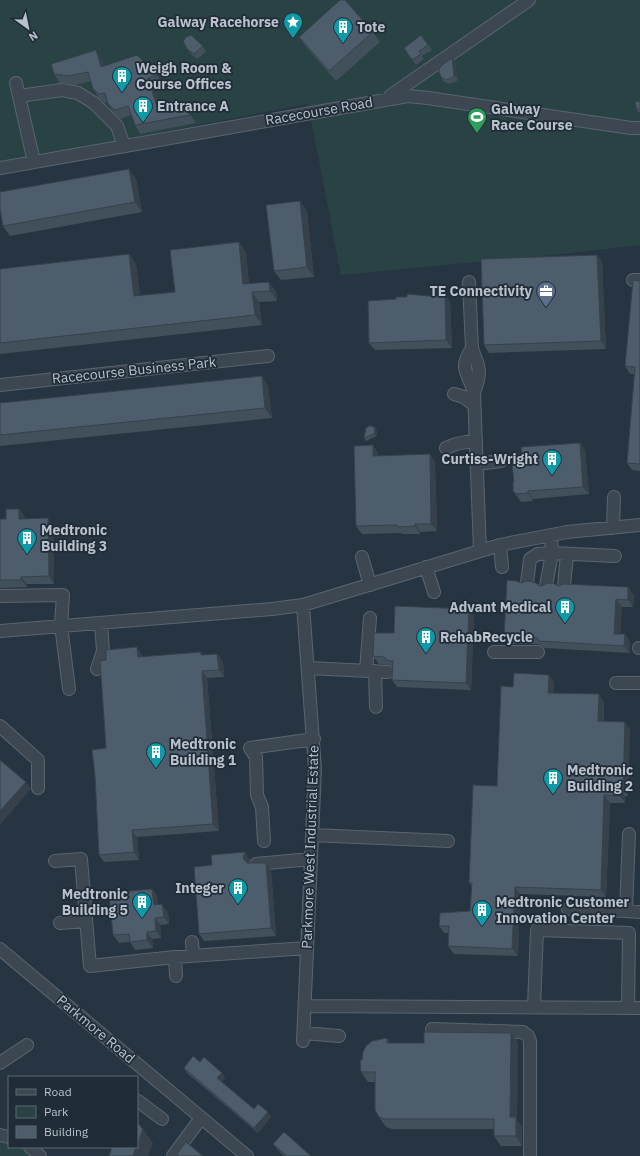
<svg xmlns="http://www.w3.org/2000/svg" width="640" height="1156" viewBox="0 0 640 1156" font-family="'IBM Plex Sans',sans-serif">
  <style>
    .green { fill: #294344 }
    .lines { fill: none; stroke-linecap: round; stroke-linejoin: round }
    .minor-casing { stroke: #5a6570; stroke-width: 14 }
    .minor { stroke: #3c4752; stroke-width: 12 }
    .wall { fill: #42505c }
    .shaded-wall { fill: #36414b }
    .building { fill: #4d5d6b; stroke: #36414b }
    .labels { text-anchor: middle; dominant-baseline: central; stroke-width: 3.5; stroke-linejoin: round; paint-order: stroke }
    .poi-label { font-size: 14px; font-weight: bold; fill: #b9c2cc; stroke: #202c38; text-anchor: start }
    .street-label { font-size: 14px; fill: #b9c2cc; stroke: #202c38 }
  </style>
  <rect width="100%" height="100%" fill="#273543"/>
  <path class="green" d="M0 0H640V245L492 262 486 261 341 275 308 104 0 163Z
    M0 1140 9 1142V1147H22L32 1156H0Z"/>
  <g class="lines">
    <g class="minor-casing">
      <path id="minor" d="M16 83 34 162
        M19 96 62 90 78 93 94 103 117 126 124 146
        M390 96 529 0
        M0 168 408 96 428 98 631 128H640
        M633 280H640
        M469 282 472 348 478 365 479 373 478 380 474 393
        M472 348C458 370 468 371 474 393L480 550
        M0 385 268 356
        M454 394 464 397 474 405
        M446 448 456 444 476 440
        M477 464 501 461
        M613 528 614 497
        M551 535 552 553 615 556
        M500 545 502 567
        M362 557 370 585
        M426 567 434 592
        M527 583 530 559 538 554 552 553 546 586
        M564 586 567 554
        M0 596 63 595 61 625 69 689
        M0 631 272 609 303 605 500 545 567 532 640 525
        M639 648H640
        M494 652H538
        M309 668 388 672
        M97 669 103 651 101 623
        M366 671 370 618
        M375 671 376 707
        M616 683H640
        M0 726 38 760V788
        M629 834 626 911 640 912
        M312 835 448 841
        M264 841 262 807 257 795 256 757 250 748 314 739
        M55 861 81 859 90 966 175 957 307 948
        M256 864 311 859
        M568 909 626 911
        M60 923 86 921
        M192 942 193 956
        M0 949 247 1156
        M175 957 176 976
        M305 1006 640 1008
        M534 1007 537 930 629 933 628 1008
        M432 1029 523 1032 528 1036 530 1041V1156
        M304 1033 339 1036
        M303 1041 315 769 303 605
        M0 1063 27 1045
        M137 1102 138 1101 162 1119
        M0 1135 9 1137
        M30 1147 40 1156
        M173 1156 201 1118"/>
    </g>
    <use href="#minor" class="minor"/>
  </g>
  <path class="wall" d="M373 32 380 42 336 81 306 47 299 37Z
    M421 35 432 50 422 56 424 59 416 65 404 48Z
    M203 46 206 52 197 59 191 54 187 49Z
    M452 58 455 62 458 80 455 82 449 84 444 82 441 77Z
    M102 59 104 66 157 75 163 84 154 87 160 108 179 109 184 106 196 123 140 134 135 125 131 115 120 119 114 113 108 104V102L105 103 99 98 93 89 91 81 75 85 60 83 54 74Z
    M640 101V112L639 113 637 110Z
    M136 179 142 212 10 236 3 226Z
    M300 201 307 211 314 277 281 280 274 271Z
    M246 252 249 284 269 282 276 292 277 301 259 302 262 325 0 354V269L129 254 136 264 140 296 175 292Z
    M602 262 606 349 489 353 484 345Z
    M640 281V471L632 470 627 463 634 374H630L625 366Z
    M450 302 452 348 375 350 369 343Z
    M268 386 272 418 0 446V403Z
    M377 431 376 436 366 441 364 438Z
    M585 450 589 494 533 499V501L521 502 513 491Z
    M378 453V456L435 462 437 531 420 532V534H402L401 533 362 534 356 526Z
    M19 509 24 516 25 519 53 526 54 584H27V587L0 588V519H6Z
    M521 583 540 586H558L634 595 633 607H622L620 634H625L630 642V653L545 648 542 646 538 644H509L504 637Z
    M474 616 471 690 397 687 392 680V667L389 665 379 664 373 656 394 633Z
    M201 652 202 655 217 654 223 662 224 677 207 678 219 831 137 837 139 860 104 862 99 855 95 776 106 748 142 655V657Z
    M554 682 553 693 604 702V721L630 729 628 796H625V803H610L606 897 520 894 518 956 454 954 448 946 449 933H444L439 926 470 911 472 886 469 883 497 786 513 687Z
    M250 860 249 863 271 870 276 936 204 941 199 934 212 865Z
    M152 889 157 896 158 905 168 912 169 924 160 925 161 938 152 939 153 948 135 950 130 942 119 943 113 935Z
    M511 1033 518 1043 517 1120 522 1127V1146H501L494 1136V1129H392L386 1127 379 1117 375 1082H368L361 1072 362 1060 387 1038 391 1043H424Z
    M200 1062 222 1073 225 1078 222 1082 254 1109 271 1117 258 1133 187 1073 184 1068Z
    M273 1144 311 1156H284L277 1149Z"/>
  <path class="shaded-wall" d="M96 50 102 59 107 76 101 67Z
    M452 58 455 62 458 80 454 75Z
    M148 78 154 87 164 118 158 110Z
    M129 169 136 179 142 212 135 202Z
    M300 201 307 211 314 277 307 267Z
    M239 242 246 252 250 294 243 284Z
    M129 254 136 264 141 306 134 296Z
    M597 255 602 262 606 349 601 341Z
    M269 282 276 292 277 301 270 291Z
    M252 292 259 302 262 325 255 315Z
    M445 295 450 302 452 348 446 340Z
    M262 376 268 386 272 418 265 408Z
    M375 428 377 431 376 436 374 434Z
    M580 443 585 450 589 494 583 487Z
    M373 445 378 453V463L373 456Z
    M430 454 435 462 437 531 431 524Z
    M528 491 533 499V501L528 493Z
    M19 509 24 516 25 526 19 519Z
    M48 518 53 526 54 584 49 576Z
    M415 524 420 532V534L415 526Z
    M21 577 27 584V587L21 580Z
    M628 587 634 595 633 607 628 600Z
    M616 599 622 607 620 641 614 634Z
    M469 609 474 616 471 690 466 683Z
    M625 634 630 642V653L624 646Z
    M137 647 142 655 143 665 138 657Z
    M217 654 223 662 224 677 219 670Z
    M202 671 207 678 219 831 213 824Z
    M549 675 554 682 553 700 548 693Z
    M599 694 604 702 603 728 598 721Z
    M625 722 630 729 628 796 623 788Z
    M26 782 31 789 0 825V811Z
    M620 788 625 796V803L620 796Z
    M604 795 610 803 606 897 601 890Z
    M132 830 137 837 139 860 134 852Z
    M245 852 250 860 249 865 243 858Z
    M266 863 271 870 276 936 271 928Z
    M515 887 520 894 518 956 512 949Z
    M152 889 157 896 159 913 154 905Z
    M162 904 168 912 169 924 164 917Z
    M155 918 160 925 161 938 156 931Z
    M147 932 152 939 153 948 147 940Z
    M511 1033 518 1043 517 1120 522 1127V1146L516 1136 510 1117Z
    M387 1038 394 1047 387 1043Z
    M222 1073 225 1078 221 1083 217 1078Z
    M268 1112 271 1117 258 1133 254 1128Z
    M143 1129 153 1143 148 1156H133L136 1147H137V1145Z"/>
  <path class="building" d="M340 0H345L373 32 329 71 299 37Z
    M191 35 203 46 194 54 187 49 183 41 186 37Z
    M421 35 428 45 419 51 421 54 412 60 404 48Z
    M96 50 101 67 137 55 157 75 148 78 158 110 172 100 178 109 184 106 190 115 135 125 128 106 115 110 108 104 105 93 99 94 93 89 88 72 69 76 54 74 51 64Z
    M452 58 454 75 452 78 446 80 441 77 439 72V69L441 66Z
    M640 101V109L637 110 635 102Z
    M129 169 135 202 3 226 0 209V192Z
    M300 201 307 267 274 271 266 205Z
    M239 242 243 284 269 282 270 291 252 292 255 315 0 343V269L129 254 134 296 175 292 170 250Z
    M597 255 601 341 484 345 481 259Z
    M633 280 640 281V464L627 463 635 367 625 366Z
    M407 294 430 296 445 295 446 340 369 343 368 301 396 299V297H407Z
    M262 376 265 408 0 435V403Z
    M369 426H372L375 428 374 434 364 438 366 428Z
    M580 443 583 487 528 491V493L516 494 513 491V482H514L511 456 522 455 521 447Z
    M373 445V456L430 454 431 524H415V526L397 527V525L356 526 354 446Z
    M6 509H19V519L48 518 49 576 21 577V580H0V519H6Z
    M507 580 517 581 521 583 526 581 534 582 540 586 544 585 547 583H553L558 586 564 584 628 587V600L616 599 614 634H625L624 646 539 641 537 638 533 637H504Z
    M395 606 469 609 466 683 392 680 393 661H389L384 657 373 656 374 633H394Z
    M137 647 138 657 201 652V655L217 654 219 670 202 671 213 824 132 830 134 852 99 855 95 776 92 750 106 748 100 661 106 660V650Z
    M514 673 549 675 548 693 599 694 598 721 625 722 623 788H620V796L604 795 601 890 515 887 512 949 448 946 449 926H439L440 913 470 911 472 883H469L473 785 497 786 501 686 513 687Z
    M0 760 26 782 0 811Z
    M245 852 243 858 247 863H266L271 928 199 934 194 867 212 865 211 855Z
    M152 889 154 905 162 904 164 917 155 918 156 931 147 932V940L130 942 129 934 113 935 109 893Z
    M424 1032 511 1033 510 1117H516V1136H494V1119H385L379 1117 375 1110V1072H361L360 1060H362L363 1052 366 1046 372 1041 387 1038V1043H424Z
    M193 1056 200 1062 204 1057 222 1073 217 1078 254 1109 258 1104 268 1112 254 1128 184 1068Z
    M137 1122 143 1129 137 1145Z
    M284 1132 311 1156H287L273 1144Z
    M186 1142 203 1156H178L177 1154Z
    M112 1147H136L133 1156H109Z"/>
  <defs>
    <g id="sight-pin" transform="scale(1)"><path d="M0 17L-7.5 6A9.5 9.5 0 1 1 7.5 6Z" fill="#0f9aa8" stroke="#202c38"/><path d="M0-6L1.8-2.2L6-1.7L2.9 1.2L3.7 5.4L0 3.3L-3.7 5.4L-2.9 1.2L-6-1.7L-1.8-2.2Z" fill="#fff"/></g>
    <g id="building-pin" transform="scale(1)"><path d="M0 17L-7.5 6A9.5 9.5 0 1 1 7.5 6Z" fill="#0f9aa8" stroke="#202c38"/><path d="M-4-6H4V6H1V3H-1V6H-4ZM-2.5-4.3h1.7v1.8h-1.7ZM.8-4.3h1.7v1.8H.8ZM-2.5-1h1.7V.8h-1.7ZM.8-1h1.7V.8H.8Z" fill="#fff"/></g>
    <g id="stadium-pin" transform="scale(1)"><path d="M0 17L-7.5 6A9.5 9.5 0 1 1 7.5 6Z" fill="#2e9e5b" stroke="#202c38"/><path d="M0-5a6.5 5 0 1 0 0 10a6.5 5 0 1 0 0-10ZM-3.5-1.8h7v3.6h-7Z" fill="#fff"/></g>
    <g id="office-pin" transform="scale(1)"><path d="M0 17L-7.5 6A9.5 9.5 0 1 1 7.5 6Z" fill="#5c6f8a" stroke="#202c38"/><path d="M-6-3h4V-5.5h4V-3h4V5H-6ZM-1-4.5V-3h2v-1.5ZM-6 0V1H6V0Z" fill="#fff"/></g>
  </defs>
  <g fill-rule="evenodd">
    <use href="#sight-pin" x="293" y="22"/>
    <use href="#building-pin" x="343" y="27"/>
    <use href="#building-pin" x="122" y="76"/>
    <use href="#building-pin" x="143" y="106"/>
    <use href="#stadium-pin" x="477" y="117"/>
    <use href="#office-pin" x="546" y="291"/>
    <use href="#building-pin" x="552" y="459"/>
    <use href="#building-pin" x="27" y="538"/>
    <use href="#building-pin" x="565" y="607"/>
    <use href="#building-pin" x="426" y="637"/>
    <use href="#building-pin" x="156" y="752"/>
    <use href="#building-pin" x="553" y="778"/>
    <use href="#building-pin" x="238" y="888"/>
    <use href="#building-pin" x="142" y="902"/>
    <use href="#building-pin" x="482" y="910"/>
  </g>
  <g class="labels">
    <g class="poi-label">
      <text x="279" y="22" text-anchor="end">Galway Racehorse</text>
      <text x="357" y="27">Tote</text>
      <text x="136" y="68">Weigh Room &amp;<tspan x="136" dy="16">Course Offices</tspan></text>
      <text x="157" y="106">Entrance A</text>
      <text x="491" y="109">Galway<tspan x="491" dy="16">Race Course</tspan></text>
      <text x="532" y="291" text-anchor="end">TE Connectivity</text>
      <text x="538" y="459" text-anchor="end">Curtiss-Wright</text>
      <text x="41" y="530">Medtronic<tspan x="41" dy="16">Building 3</tspan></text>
      <text x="551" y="607" text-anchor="end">Advant Medical</text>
      <text x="440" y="637">RehabRecycle</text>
      <text x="170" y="744">Medtronic<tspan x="170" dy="16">Building 1</tspan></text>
      <text x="567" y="770">Medtronic<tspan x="567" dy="16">Building 2</tspan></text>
      <text x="224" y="888" text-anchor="end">Integer</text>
      <text x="128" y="894" text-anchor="end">Medtronic<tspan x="128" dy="16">Building 5</tspan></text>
      <text x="496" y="902">Medtronic Customer<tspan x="496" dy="16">Innovation Center</tspan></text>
    </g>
    <g class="street-label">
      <text transform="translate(319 111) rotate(-10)">Racecourse Road</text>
      <text transform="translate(134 370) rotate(-6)">Racecourse Business Park</text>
      <text transform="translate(310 847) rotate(-88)">Parkmore West Industrial Estate</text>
      <text transform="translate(96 1029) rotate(40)">Parkmore Road</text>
    </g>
  </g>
  <rect x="8" y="1076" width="130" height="72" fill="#202c38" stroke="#5d6873"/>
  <rect x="16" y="1089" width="20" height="6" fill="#3c4752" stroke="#5d6873"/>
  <text x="44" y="1096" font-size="12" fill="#b9c2cc">Road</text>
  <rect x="16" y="1106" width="20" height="12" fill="#294344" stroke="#5d6873"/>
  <text x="44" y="1116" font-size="12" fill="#b9c2cc">Park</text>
  <rect x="16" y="1126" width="20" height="12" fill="#4d5d6b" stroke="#5d6873"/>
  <text x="44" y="1136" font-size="12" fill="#b9c2cc">Building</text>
  <g transform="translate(28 28) rotate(147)" stroke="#202c38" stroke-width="3" paint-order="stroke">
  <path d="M0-3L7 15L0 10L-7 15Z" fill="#b9c2cc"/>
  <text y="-6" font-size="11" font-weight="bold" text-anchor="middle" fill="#b9c2cc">N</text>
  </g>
</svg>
